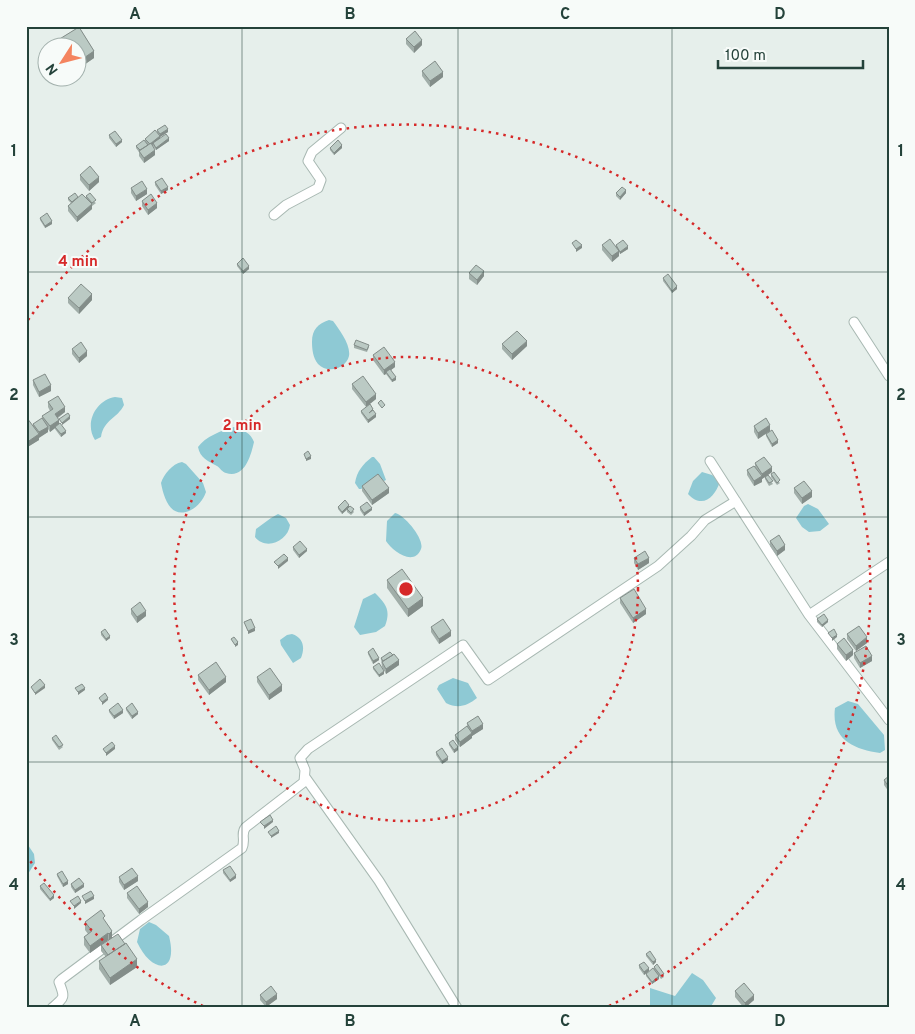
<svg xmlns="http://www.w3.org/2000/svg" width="915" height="1034" viewBox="0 0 915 1034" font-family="Overpass,sans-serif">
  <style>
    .water { fill: #8ec9d4 }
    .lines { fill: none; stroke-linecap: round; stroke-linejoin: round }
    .street-casing { stroke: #a8b8b2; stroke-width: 11 }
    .street { stroke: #fff; stroke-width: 9 }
    .wall { fill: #a1aea9 }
    .shaded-wall { fill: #838d89 }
    .building { fill: #bbcac4; stroke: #838d89 }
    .grid { fill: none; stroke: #24423a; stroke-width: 1; stroke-opacity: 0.55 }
    .ring { fill: none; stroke: #d62828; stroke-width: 2.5; stroke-dasharray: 2.5 5 }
    .centre { fill: #d62828; stroke: #f7fbf9; stroke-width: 2.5 }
    .ring-label { font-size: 15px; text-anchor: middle; font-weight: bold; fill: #d62828; stroke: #f7fbf9; stroke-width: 4; stroke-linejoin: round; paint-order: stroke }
    .neatline { fill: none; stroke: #24423a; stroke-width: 2 }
    .grid-label { font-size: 16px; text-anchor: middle; font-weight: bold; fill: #24423a }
  </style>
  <rect width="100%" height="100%" fill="#e6efeb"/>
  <path class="water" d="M329 320 333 321C339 329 351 345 349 356 346 369 327 374 318 364 313 358 312 349 312 342 312 329 318 324 329 320Z
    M115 397 122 398 124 405C117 419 104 419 101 437L95 440C84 423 96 400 115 397Z
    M234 427C243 430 251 433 254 442 251 455 245 479 226 473 222 472 220 468 217 466 208 461 200 458 198 447 205 437 222 430 234 427Z
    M372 457H374L380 464 386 480 384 481 379 477 361 489H359L355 483C357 471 363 464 372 457Z
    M182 462 186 464 203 483 206 492C203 500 198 506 191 510 171 520 164 499 161 483 164 474 172 464 182 462Z
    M702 472 712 475 720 481C715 498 702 509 688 494L693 481Z
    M808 504 818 509 829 524 820 531 809 532 802 527 796 518 804 506Z
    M395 513C405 515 425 540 421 549 414 567 392 551 386 541L387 521Z
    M278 514 286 518 290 525C288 541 266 551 255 537L256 529 271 518Z
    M375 593C386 604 391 610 385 626L376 632 360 635 354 627 363 599Z
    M292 634C304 638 305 648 301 658L293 663 281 645 280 640 287 635Z
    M453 678 468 683 477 698C467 706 458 709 446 703L437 689 439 685Z
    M848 701 858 704 884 735 885 750 880 753C854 749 831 740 835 708Z
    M26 842 34 854 35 863 26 877Z
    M149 922 156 925 169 936C179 976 151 973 137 942L140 929Z
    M692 973 703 980 716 998 710 1008H650V988L675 996Z"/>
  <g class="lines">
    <g class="street-casing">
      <path id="street" d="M274 215 286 205 318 188 321 180 308 161 312 152 341 128
        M854 322 889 376
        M710 461 809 615 877 704 889 720
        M809 615 889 562
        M305 777 379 881 457 1008
        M52 1008C65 997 65 998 59 982L62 979 141 920 242 848C246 840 240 833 246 827L304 782 305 770 300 758 308 749 463 645 488 680 658 566 691 536 705 520 736 501"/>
    </g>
    <use href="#street" class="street"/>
  </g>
  <path class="wall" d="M79 27 94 51V58L78 69V48H58V40Z
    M406 39 422 45 414 53 406 44Z
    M422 71 443 77 430 87 422 76Z
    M157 130 168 132 160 137V136V138L169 141 156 150 153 146V144L152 145 155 155 144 163 139 156V152L136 148V146L145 141V139L157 132Z
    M109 135 122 142 116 147 109 138Z
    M330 148H342L334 155 330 150Z
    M80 175 99 182 89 191 80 180Z
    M155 182 168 190 161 194 155 185Z
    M131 188 147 194 136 201 131 193Z
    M616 193H626L620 200 616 196Z
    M86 196 96 203 92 206V205V209L77 222 68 211V206L71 203 68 200V198L78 197 86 198Z
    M142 201 157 208 148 215 142 206Z
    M40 218 52 224 45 228 40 220Z
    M602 245 616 247V245L628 249 620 254 619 252V256L612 262 602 250Z
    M237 264 249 269 243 274 237 266Z
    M469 273 484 276 477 285 469 279Z
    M663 278 677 289 672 293 663 281Z
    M68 298 92 300 79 314 68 303Z
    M502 344 527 346 512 360 502 349Z
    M354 345 369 347 367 352 354 348Z
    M72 349 87 356 79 363 72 354Z
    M373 355 395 367 391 370 396 380 392 382 386 374 384 375 373 360Z
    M33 380 51 391 39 397 33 385Z
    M352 384 376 399 366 407 352 389Z
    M48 402 65 412 58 418 59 424 66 433 61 437 55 429V428L50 432 48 429V432L39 437V440L26 448V419L33 426V424L42 419V416L50 411 48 407Z
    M373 410 376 417 368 423 361 413V411Z
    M754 426 770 431 758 439 754 432Z
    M766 434 778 443 772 447 766 436Z
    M755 463 772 472 767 476 773 484 769 486 765 479V477L762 479V478V482L754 486 747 475V470L755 466Z
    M771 474 780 483 777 485 771 477Z
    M362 486 389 493 372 505 362 491Z
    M794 488 812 497 802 504 794 493Z
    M349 506 354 512 351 515 347 512V510L342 514 338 509V507Z
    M360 507 372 510 364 516 360 510Z
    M770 541 785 550 777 556 770 546Z
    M293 547 307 551 299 558 293 550Z
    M634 558 649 563 638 570 634 563Z
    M387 580 423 606 408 617 387 588Z
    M620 598 646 614 633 623 620 603Z
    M131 609 146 616 137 623 131 614Z
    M817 619 828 622 822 627 817 622Z
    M431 627 451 636 439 644 431 632Z
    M101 632 110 638 106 641 101 635Z
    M847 634 867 643 856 651 847 639Z
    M837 644 853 655 846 661 837 649Z
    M368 652 379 660 373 664 368 654Z
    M854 653 872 661 860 668 854 658Z
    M393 655 399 665 386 674 382 667 381 658Z
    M373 667 384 674 379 677 373 669Z
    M198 675 226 682 209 695 198 680Z
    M257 677 282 691 269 700 257 682Z
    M889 705V714L887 712V706Z
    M126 708 138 714 132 719 126 710Z
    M109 710 123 713 114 719 109 712Z
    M467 723 483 729 472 736V738L460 747 455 740V735L467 727Z
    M52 738 63 747 59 750 52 740Z
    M449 743 458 750 454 753 449 745Z
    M436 752 448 760 442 764 436 755Z
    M889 776V792L884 785V780Z
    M223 870 236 878 230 882 223 873Z
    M57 874 68 884 63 887 57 876Z
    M119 877 138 881 124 890 119 882Z
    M71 884 84 887 75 893 71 887Z
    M40 886 54 898 50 901 40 889Z
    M127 893 148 907 139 914 127 898Z
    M105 921 112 938 137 967 110 985 99 969V961L106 957 101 951V945L108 941V940L90 953 84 945V937L88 934 85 930V922Z
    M646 954 656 962 653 965 646 956Z
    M639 965 649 971 644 975 639 968Z
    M654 967 664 977 661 979 659 976V979L652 984 646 976V974L654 969Z
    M735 991 754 1000 744 1008 735 997Z
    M260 995 277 999 266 1007 260 1000Z"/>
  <path class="shaded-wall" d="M422 40V45L414 53V47Z
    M94 51V58L78 69V62Z
    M443 72V77L430 87V81Z
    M168 129V132L160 137V134Z
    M160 136V138L150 147V144Z
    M169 138V141L156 150V148Z
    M122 140V142L116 147V144Z
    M342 145V148L334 155V153Z
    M155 150V155L144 163V158Z
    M99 177V182L89 191V185Z
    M168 187V190L161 194V191Z
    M147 189V194L136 201V196Z
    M626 190V193L620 200V197Z
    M157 203V208L148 215V210Z
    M92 204V209L77 222V217Z
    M52 221V224L45 228V226Z
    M582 245V248L576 252V249Z
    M628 246V249L620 254V252Z
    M619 251V256L612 262V256Z
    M249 266V269L243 274V271Z
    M484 271V276L477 285V280Z
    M677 286V289L672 293V291Z
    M92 294V300L79 314V308Z
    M527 341V346L512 360V354Z
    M87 351V356L79 363V358Z
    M395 362V367L387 373 386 372V374L384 375V370Z
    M396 377V380L392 382V380Z
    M51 385V391L39 397V392Z
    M376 394V399L366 407V402Z
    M65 407V412L55 419V414Z
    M376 414V417L368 423V420Z
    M70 416V419L62 425V423Z
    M59 420V425L50 432V426Z
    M770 425V431L758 439V433Z
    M48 427V432L39 438V432Z
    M66 431V433L61 437V434Z
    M39 434V440L26 448V443Z
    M778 440V443L772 447V444Z
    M311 456V459L306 461V459Z
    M772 467V472L762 479V474Z
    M762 476V482L754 486V481Z
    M389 488V493L372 505V500Z
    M812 491V497L802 504V498Z
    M349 505V507L342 514V512Z
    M372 508V510L364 516V513Z
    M785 545V550L777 556V551Z
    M307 549V551L299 558V555Z
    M288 558V561L278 569V566Z
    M649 558V563L638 570V564Z
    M423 598V606L408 617V609Z
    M646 609V614L633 623V618Z
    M146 611V616L137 623V617Z
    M828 620V622L822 627V625Z
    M255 628V631L248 634V631Z
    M451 631V636L439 644V639Z
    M837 635V637L832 641V638Z
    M110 636V638L106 641V639Z
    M867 637V643L856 651V646Z
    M238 642V645L235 647V645Z
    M853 650V655L846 661V655Z
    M872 656V661L860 668V663Z
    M379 658V660L373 664V661Z
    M399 660V665L386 674V669Z
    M384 671V674L379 677V675Z
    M226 677V682L209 695V690Z
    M45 685V688L35 695V693Z
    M282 685V691L269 700V695Z
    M85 688V690L78 695V692Z
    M108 698V700L102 705V702Z
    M123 710V713L114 719V716Z
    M138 712V714L132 719V716Z
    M483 724V729L472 736V731Z
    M472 733V738L460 747V742Z
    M115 746V749L106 756V753Z
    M458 747V750L454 753V750Z
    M448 757V760L442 764V761Z
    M273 820V822L264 829V826Z
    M279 831V833L271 838V836Z
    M236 875V878L230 882V880Z
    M138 876V881L124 890V885Z
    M68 881V884L63 887V884Z
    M84 884V887L75 893V890Z
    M54 895V898L50 901V899Z
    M94 896V899L85 904V901Z
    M81 901V903L74 909V906Z
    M148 902V907L139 914V909Z
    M112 931V939L109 941V934Z
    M108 933V940L90 953V946Z
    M137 959V967L110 985V978Z
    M656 960V962L653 965V962Z
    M649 968V971L644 975V972Z
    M659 976V979L652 984V982Z
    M277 994V999L266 1007V1002Z
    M754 995V1000L745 1008V1003Z"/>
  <path class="building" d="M79 27 94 51 78 62V48H63L58 40Z
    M415 31 422 40 414 47 406 39Z
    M435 61 443 72 430 81 422 71Z
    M165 125 168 129 160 134 157 130Z
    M155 130 160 136 150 144 145 139Z
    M115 131 122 140 116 144 109 135Z
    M166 134 169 138 156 148 153 143Z
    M144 140 148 145 140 150 136 146Z
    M338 140 342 145 334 153 330 148Z
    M151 143 155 150 144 158 139 151Z
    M90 166 99 177 89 185 80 175Z
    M162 178 168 187 161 191 155 182Z
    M142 181 147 189 136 196 131 188Z
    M622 187 626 190 620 197 616 193Z
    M75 193 78 197 72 202 68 198Z
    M90 193 96 200 92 203 86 196Z
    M82 194 92 204 77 217 68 206Z
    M151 194 157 203 148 210 142 201Z
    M47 213 52 221 45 226 40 218Z
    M610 239 619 251 612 256 602 245Z
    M576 240 582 245 576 249 572 243Z
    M623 240 628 246 620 252 616 245Z
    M243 258 249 266 243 271 237 264Z
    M476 265 484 271 477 280 469 273Z
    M668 274 677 286 672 291 663 278Z
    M81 284 92 294 79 308 68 298Z
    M517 331 527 341 512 354 502 344Z
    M356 340 369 345 367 350 354 345Z
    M81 342 87 351 79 358 72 349Z
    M384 347 395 362 384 370 373 355Z
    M390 369 396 377 392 380 386 372Z
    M45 374 51 385 39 392 33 380Z
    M363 376 376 394 366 402 352 384Z
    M58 396 65 407 55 414 59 420 50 426 42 416 53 409 48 402Z
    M381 400 385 405 382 408 378 403Z
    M370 404 373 409 369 413 373 410 376 414 368 420 361 411Z
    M68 413 70 416 62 423 59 419Z
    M27 418 39 434 26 443V419Z
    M42 418 48 427 39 432 33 424Z
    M766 418 770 425 758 433 754 426Z
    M60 423 66 431 61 434 55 427Z
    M772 430 778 440 772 444 766 434Z
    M308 451 311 456 306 459 304 454Z
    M764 457 772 467 762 474 755 463Z
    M754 466 762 476 754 481 747 470Z
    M774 472 780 480 777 483 771 474Z
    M378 474 389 488 372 500 362 486Z
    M768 475 773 481 769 483 765 477Z
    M804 481 812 491 802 498 794 488Z
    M345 500 349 505 342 512 338 507Z
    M367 502 372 508 364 513 360 507Z
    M350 506 354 509 351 513 347 509Z
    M779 535 785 545 777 551 770 541Z
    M300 541 307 549 299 555 293 547Z
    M645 551 649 558 638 564 634 558Z
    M284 554 288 558 278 566 274 562Z
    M402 569 423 598 408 609 387 580Z
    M634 589 646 609 633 618 620 598Z
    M140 602 146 611 137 617 131 609Z
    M824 614 828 620 822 625 817 619Z
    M251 619 255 628 248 631 244 622Z
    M443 619 451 631 439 639 431 627Z
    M859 626 867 637 856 646 847 634Z
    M105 629 110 636 106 639 101 632Z
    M834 629 837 635 832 638 828 633Z
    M234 637 238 642 235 645 231 639Z
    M844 638 853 650 846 655 837 644Z
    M866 646 872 656 860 663 854 653Z
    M373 648 379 658 373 661 368 652Z
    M390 652 393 655 383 661 381 658Z
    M394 654 399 660 386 669 382 662Z
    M216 662 226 677 209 690 198 675Z
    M379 663 384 671 379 675 373 667Z
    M270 668 282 685 269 695 257 677Z
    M40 679 45 685 35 693 31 687Z
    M82 684 85 688 78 692 75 688Z
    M105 693 108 698 102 702 99 698Z
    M118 703 123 710 114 716 109 710Z
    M132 703 138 712 132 716 126 708Z
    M478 716 483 724 472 731 467 723Z
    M467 726 472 733 460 742 455 735Z
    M56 735 63 745 59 747 52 738Z
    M453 740 458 747 454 750 449 743Z
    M112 742 115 746 106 753 103 749Z
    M442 748 448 757 442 761 436 752Z
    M889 776V787L884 780Z
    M270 815 273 820 264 826 260 822Z
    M276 826 279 831 271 836 268 832Z
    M230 866 236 875 230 880 223 870Z
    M132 868 138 876 124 885 119 877Z
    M62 871 68 881 63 884 57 874Z
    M79 878 84 884 75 890 71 884Z
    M44 883 54 895 50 899 40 886Z
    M137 886 148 902 139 909 127 893Z
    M91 891 94 896 85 901 82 896Z
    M78 896 81 901 74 906 70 901Z
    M101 910 105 916 103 918 112 931 109 934 108 933 90 946 84 937 92 931 85 922Z
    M118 934 125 944 108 955 101 945Z
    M126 943 137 959 110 978 99 961Z
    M650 951 656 960 653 962 646 954Z
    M644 962 649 968 644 972 639 965Z
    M657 964 664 974 661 976 654 967Z
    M653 968 659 976 652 982 646 974Z
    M744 983 754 995 745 1003 735 991Z
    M271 986 277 994 266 1002 260 995Z"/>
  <path class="grid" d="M242 26V1008M458 26V1008M672 26V1008M26 272H889M26 517H889M26 762H889"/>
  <g class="ring">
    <circle cx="406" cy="589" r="232"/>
    <path d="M203 1006A464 464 0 0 1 28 858M28 320A464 464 0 1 1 609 1006"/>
  </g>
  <circle cx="406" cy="589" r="8" class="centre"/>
  <g class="ring-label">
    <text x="78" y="266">4 min</text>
    <text x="242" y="430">2 min</text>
  </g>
  <rect width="915" height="1034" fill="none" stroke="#f7fbf9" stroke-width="55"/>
  <g transform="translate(62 62) rotate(234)"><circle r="24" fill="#f7fbf9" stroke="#a3b1ad"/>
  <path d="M0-4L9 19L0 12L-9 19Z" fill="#f4845f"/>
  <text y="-8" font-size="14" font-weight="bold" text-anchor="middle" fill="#24423a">N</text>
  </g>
  <path d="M718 60v8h145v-8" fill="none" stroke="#24423a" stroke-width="2.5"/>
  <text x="725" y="60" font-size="15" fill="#24423a" stroke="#f7fbf9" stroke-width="4" paint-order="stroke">100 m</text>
  <rect x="28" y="28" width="860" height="978" class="neatline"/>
  <g class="grid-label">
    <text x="135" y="19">A</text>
    <text x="350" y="19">B</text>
    <text x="565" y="19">C</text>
    <text x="780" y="19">D</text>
    <text x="14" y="156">1</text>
    <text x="901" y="156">1</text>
    <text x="14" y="400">2</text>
    <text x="901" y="400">2</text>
    <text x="14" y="645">3</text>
    <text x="901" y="645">3</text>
    <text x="14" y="890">4</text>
    <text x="901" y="890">4</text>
    <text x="135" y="1026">A</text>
    <text x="350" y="1026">B</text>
    <text x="565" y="1026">C</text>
    <text x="780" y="1026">D</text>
  </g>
</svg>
